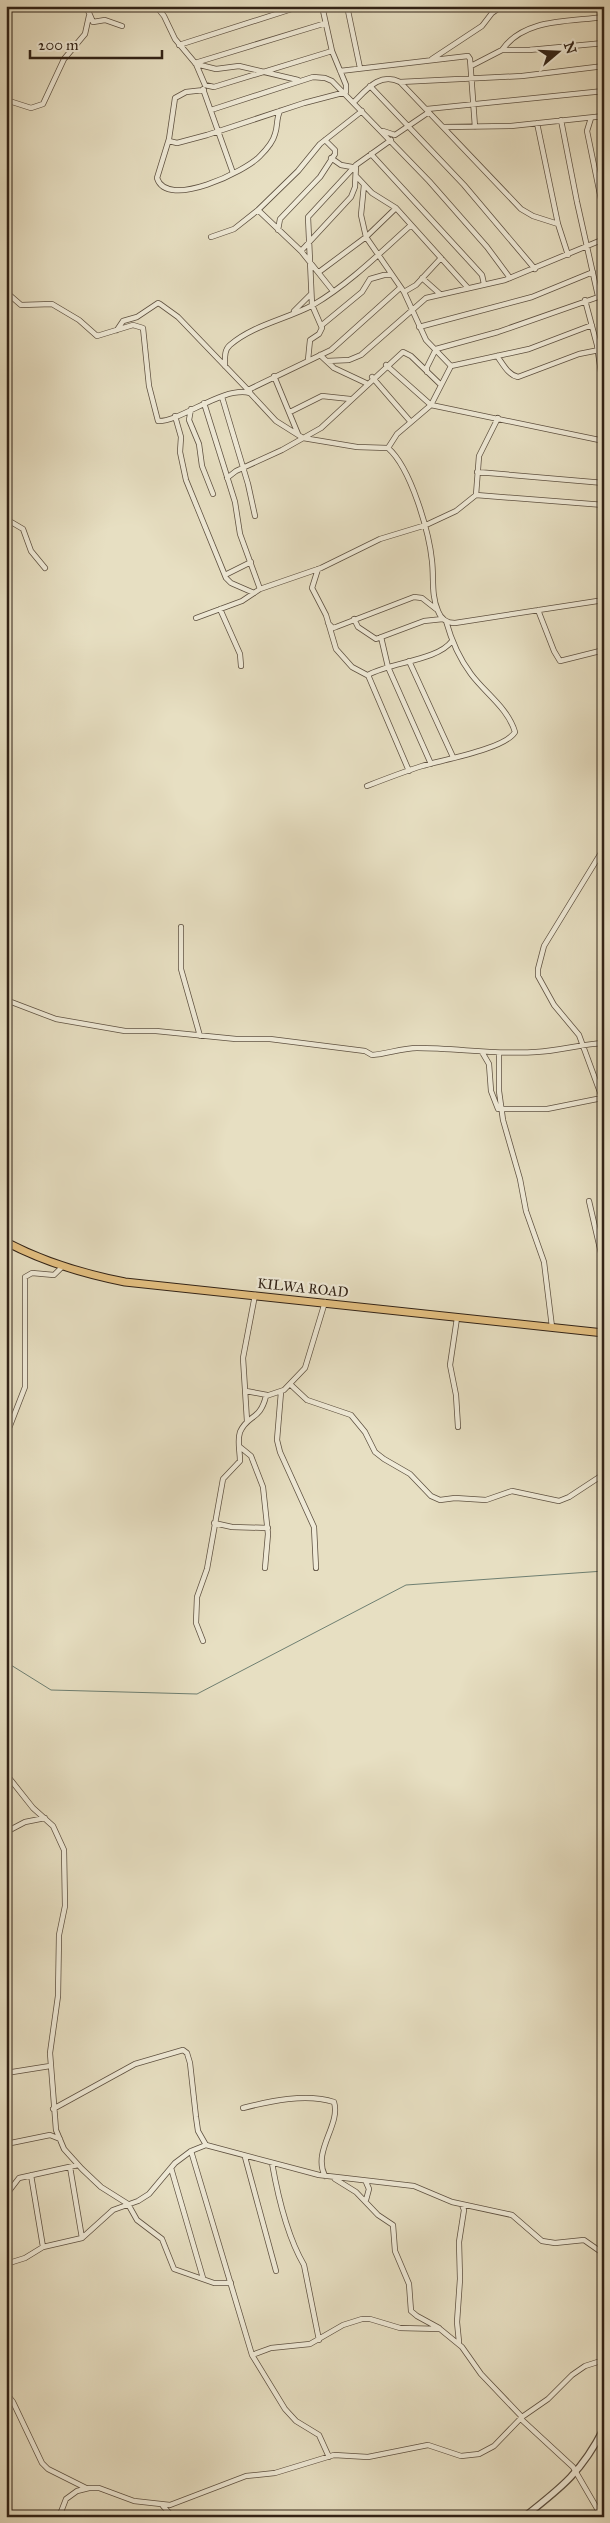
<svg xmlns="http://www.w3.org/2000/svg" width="610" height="2523" viewBox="0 0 610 2523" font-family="'IM FELL Great Primer',serif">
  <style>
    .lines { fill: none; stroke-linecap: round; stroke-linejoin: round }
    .stream { stroke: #6f7f71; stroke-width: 1 }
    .minor-casing { stroke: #5e5141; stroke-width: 6 }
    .tertiary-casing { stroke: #5e5141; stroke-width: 8 }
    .trunk-casing { stroke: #312216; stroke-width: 9 }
    .minor { stroke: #efead7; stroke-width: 4.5 }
    .tertiary { stroke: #efead7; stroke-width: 5.5 }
    .trunk { stroke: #e4c081; stroke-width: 7 }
    .labels { text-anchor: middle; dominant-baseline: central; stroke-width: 4.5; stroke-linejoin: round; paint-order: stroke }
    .street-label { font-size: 14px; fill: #312216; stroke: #efead7 }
  </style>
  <rect width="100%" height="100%" fill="#e7dfc2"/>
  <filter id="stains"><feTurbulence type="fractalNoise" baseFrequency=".004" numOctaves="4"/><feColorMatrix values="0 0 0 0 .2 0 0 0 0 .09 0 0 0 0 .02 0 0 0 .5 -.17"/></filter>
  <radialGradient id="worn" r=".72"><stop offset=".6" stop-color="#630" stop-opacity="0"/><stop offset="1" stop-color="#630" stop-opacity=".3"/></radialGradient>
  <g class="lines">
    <path class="stream" d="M6 1662 51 1690 197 1694 406 1585 604 1571"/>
    <g class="minor-casing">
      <path id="minor" d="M86 6 93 22 105 20 122 26
        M156 6 164 16 175 39 196 64 216 69 239 66 298 80
        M347 6 360 68
        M179 45 301 6
        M502 50C524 18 569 22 604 17
        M432 59 482 26 492 13 502 6
        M195 63 326 23
        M196 64 205 85 214 87 332 51
        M471 66 502 50H529L604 43
        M340 71 468 56 470 59 475 127
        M400 82 522 76 604 66
        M370 86 464 185 535 269
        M203 89 233 173
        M204 90 186 92 175 98 169 139 157 178C167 210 246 171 260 156 266 150 273 142 275 134 278 126 276 119 280 111
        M6 100 31 108 43 104 64 59 85 34 89 16
        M354 102C367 89 380 72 400 82L521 209 533 216 558 224
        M427 109 604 91
        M211 110 313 77 325 78 332 81 429 181 487 247 510 278
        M591 118 587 131 604 214
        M561 120 577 202 598 296
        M537 123 558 224 568 255
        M444 127 511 126 604 116
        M383 131 395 135 429 112
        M169 141 177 143 207 135 304 103 346 92V85L332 51 322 6
        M371 154 472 264 482 275 484 284
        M331 158 341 165 352 167
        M356 176 372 193 396 208 468 288
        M364 185 361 215 366 237 404 292 426 340 451 366 431 405 397 434 388 448
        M258 210 301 251 333 291
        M278 230 280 219 320 177 335 154V150L325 140
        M211 237 234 229 258 210 298 171 320 144 362 111
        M301 251 351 197 355 187 356 165 391 140
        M319 272 366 237 396 208
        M422 278 440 294
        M6 292 21 305 52 304 79 320 97 336 133 325 143 328 149 386 158 421C181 422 222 386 250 393L276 421 303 438 357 447 388 448C411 468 429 532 432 561 434 578 431 595 438 611 441 619 446 623 455 623L604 600
        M404 292 416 285 441 258
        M585 300 597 345 604 393
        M294 311 311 294
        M322 325 362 292 370 279 384 275H392
        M419 327 532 297 593 272
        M117 330 123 321 137 317 158 303 160 304 178 317 250 392
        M320 355 334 368 366 383
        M497 356C503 364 508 375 518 377L579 354 599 350
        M308 360 310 340 319 334 322 328 312 305 308 217 356 165
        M327 361 349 360 361 355 426 298 505 280 604 239
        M386 365 431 405 604 441
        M225 366C225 358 224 350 230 345 253 325 287 319 313 305 349 284 381 252 411 225
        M451 366 529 349 592 325
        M427 372V367L436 349 498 332 604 295
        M274 376 298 434
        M372 377 410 421
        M248 390 331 350 400 288
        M222 397 248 484 255 516
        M204 403 235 502 240 534 260 589
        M191 409 189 420 199 444 202 466 213 494
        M290 412 322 396 350 399
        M175 416 181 437 180 452 186 480 226 578 231 583 254 593
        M477 472 604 483
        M227 478 236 471 282 450 321 428 403 352 411 356 440 384
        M476 495 604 505
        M6 519 23 529 31 551 45 568
        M6 551 8 552
        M318 569 312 588 326 615 336 649 352 667 367 675
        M225 575 251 562
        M220 609 240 654 241 666
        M538 610 554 651 560 661 604 650
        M196 618 242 601 260 589 321 568 380 539 426 525 456 511 476 495 479 456 498 418
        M354 619 358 627 376 639 424 621 443 619
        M328 623 333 628 336 627 414 597 422 598 436 609
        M381 637 388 667 431 764
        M409 661 453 757
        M409 771 368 675C390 662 437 661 452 641
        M367 786C385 779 403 772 422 766 442 760 505 749 515 732 508 708 485 693 471 674 459 658 451 639 446 621
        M604 848 544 946 538 969V976L554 1005 579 1035 604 1103
        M181 927V969L200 1036
        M6 1000 56 1019 125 1031H156L236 1039H270L365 1051 372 1055C387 1054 402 1048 417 1048 457 1048 496 1055 536 1052 559 1051 581 1044 604 1043
        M482 1052 489 1064 491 1091 498 1109
        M499 1053V1091L503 1120 520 1179 526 1211 544 1262 552 1327
        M500 1109H547L602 1098
        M589 1201 604 1266
        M457 1318 450 1365 456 1395 458 1427
        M291 1385 307 1400 351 1415 365 1432 375 1452 384 1459 410 1474 431 1496 440 1500 455 1498 486 1500 512 1491 559 1501 569 1497 604 1474
        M246 1391 267 1395
        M281 1392 277 1440 280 1452 314 1527 316 1568
        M247 1421 243 1358 255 1295
        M6 1436 25 1387V1277L32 1273 54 1275 63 1266
        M240 1447 251 1456 263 1487 268 1534 265 1568
        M214 1523 232 1527 268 1528
        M203 1641 196 1623 197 1597 207 1569 223 1479 240 1461C240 1451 237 1441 240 1432 248 1414 260 1421 266 1396L284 1390 305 1368 325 1302
        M6 1774 33 1808 53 1826 64 1850 65 1906 59 1935 58 1996 50 2053 56 2130 64 2149 82 2169 101 2187 128 2204 137 2220 162 2239 174 2269 214 2283H231
        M6 1832 25 1822 45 1818
        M6 2073 50 2066
        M243 2108C270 2101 306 2093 334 2102 341 2125 312 2151 325 2176
        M53 2109 135 2064 183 2050 187 2053 190 2063 196 2117 198 2131 206 2145
        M6 2144 50 2135 60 2139
        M191 2151 252 2355 285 2409 296 2421 319 2435 329 2457
        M245 2157 276 2271
        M272 2163C278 2197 287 2236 304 2265L319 2340
        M70 2167 82 2238
        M171 2168 203 2278
        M31 2175 43 2247
        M335 2179 356 2192 378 2215 393 2225 395 2251 409 2284 411 2311 417 2316 439 2328
        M6 2195 19 2178 78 2165
        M366 2200 369 2189 366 2182
        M6 2264 25 2258 43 2247 82 2238 113 2210 138 2201 149 2194 175 2163 191 2151 206 2145 319 2175 414 2186 452 2202 512 2215 542 2241 555 2243 584 2240 604 2254
        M459 2342 457 2322 460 2279 459 2242 464 2210 462 2205
        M252 2355 271 2348 310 2344 343 2325 362 2319H370L400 2328 440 2329 462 2347 481 2374 522 2417
        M6 2393 13 2402 42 2463 48 2469 86 2488
        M521 2419 573 2467 602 2517
        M163 2506 173 2517
        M59 2517 66 2499 77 2491 89 2488H99L134 2501 170 2505 246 2476 275 2473 334 2455 368 2457 428 2445 461 2456 479 2454 494 2446 522 2417 548 2399 572 2375 585 2366 604 2360"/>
    </g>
    <g class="tertiary-casing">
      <path id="tertiary" d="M524 2517C561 2488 582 2472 604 2428"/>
    </g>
    <g class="trunk-casing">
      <path id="trunk" d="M6 1242C44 1262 84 1274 125 1282L604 1333"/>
    </g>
    <use href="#minor" class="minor"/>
    <use href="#tertiary" class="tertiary"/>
    <use href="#trunk" class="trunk"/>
  </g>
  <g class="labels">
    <g class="street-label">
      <text transform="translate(303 1288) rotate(6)">KILWA ROAD</text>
    </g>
  </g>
  <rect width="610" height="2523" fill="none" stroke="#e7dfc2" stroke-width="25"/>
  <rect x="8" y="8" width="595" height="2508" fill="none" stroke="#312216" stroke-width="2.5"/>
  <rect x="12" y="12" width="585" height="2498" fill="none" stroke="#312216"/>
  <g transform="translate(558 52) rotate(71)" stroke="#efead7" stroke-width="4" paint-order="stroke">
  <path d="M0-4L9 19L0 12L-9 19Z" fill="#312216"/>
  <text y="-8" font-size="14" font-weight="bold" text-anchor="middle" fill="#312216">N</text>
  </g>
  <path d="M30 50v8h132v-8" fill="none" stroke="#312216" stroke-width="2.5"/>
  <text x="38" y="50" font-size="15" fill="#312216" stroke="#efead7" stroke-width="4" paint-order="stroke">200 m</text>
  <rect width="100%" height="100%" filter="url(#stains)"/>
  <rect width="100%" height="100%" fill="url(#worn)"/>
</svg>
